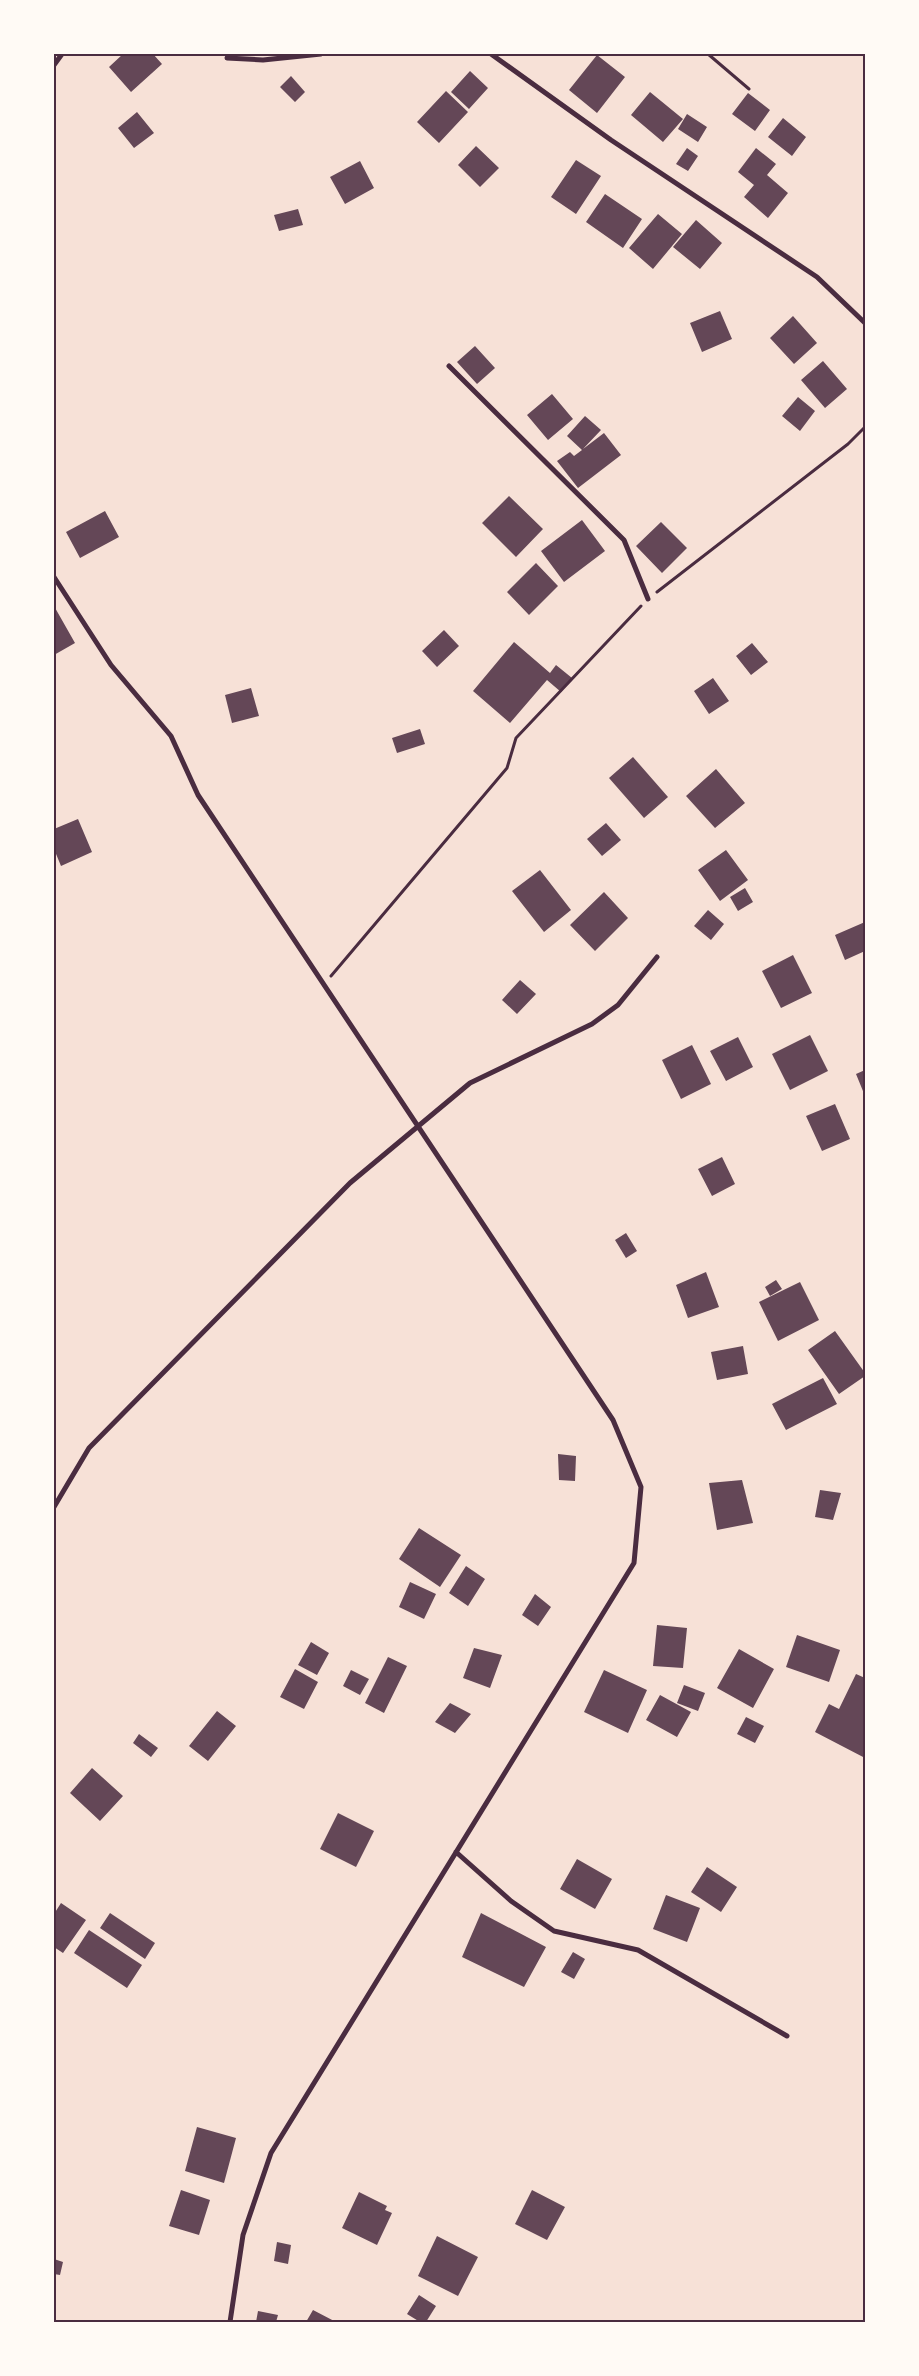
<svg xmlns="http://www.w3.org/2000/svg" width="919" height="2376" viewBox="0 0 919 2376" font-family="Inter,sans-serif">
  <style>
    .building { fill: #644757 }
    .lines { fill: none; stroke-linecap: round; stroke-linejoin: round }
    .path { stroke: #4a2c40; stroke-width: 3 }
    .minor { stroke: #4a2c40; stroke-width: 5 }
    .neatline { fill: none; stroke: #4a2c40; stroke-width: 2 }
  </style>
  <rect width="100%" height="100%" fill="#f7e1d7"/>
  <path class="building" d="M123 54H153L162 64 131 92 109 67Z
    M597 55 625 77 597 113 569 90Z
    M470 71 488 88 469 109 451 92Z
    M291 76 305 92 295 102 280 87Z
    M446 91 468 112 439 143 417 122Z
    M650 92 683 119 663 142 631 115Z
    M748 93 770 110 755 131 732 114Z
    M137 112 154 133 134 148 118 128Z
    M687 114 707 127 698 142 678 129Z
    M783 118 806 137 792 156 768 137Z
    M476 146 499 168 480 187 458 165Z
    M687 148 698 156 688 171 676 164Z
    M756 148 776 164 767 175 788 193 768 218 744 197 754 185 738 172Z
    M576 160 601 176 576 214 551 197Z
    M360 161 374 188 345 204 330 177Z
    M605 194 642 219 623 248 586 222Z
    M298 209 303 225 279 231 274 215Z
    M658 214 682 234 653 269 629 248Z
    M696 220 722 243 700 269 673 247Z
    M720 311 732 339 702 352 690 323Z
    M793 316 817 343 794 364 770 338Z
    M475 346 495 368 477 384 457 362Z
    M823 361 847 389 825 408 801 380Z
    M552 394 573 419 548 440 527 415Z
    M798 397 815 411 800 431 782 416Z
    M585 416 601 430 583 449 604 433 621 455 578 488 557 461 570 452 574 456 582 450 567 436Z
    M509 496 543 529 516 557 482 523Z
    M105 511 119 537 80 558 66 532Z
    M582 520 605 551 564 582 541 551Z
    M661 522 687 548 662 573 636 546Z
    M536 563 558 586 529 615 507 592Z
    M54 606 75 643 54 655Z
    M444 630 459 646 437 667 422 651Z
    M514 642 550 673 556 665 572 678 561 692 547 680 510 723 473 691Z
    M752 643 768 662 751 675 736 656Z
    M713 678 729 701 709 714 694 691Z
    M251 688 259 716 232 723 225 695Z
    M420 729 425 744 397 753 392 738Z
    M633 757 668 797 644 818 609 778Z
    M716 769 745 803 715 828 686 796Z
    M78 819 92 852 61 866 54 849V829Z
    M606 823 621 840 602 856 587 839Z
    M726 850 748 880 720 901 698 870Z
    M540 870 571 910 544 932 512 891Z
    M745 888 753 902 738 911 730 897Z
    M604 892 628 918 595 951 570 925Z
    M708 910 724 924 711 940 694 926Z
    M865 922V951L845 960 835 935Z
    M793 955 812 993 781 1008 762 971Z
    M520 980 536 994 517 1014 502 1000Z
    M810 1035 828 1071 790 1090 772 1054Z
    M738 1037 753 1067 726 1081 710 1051Z
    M692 1045 711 1084 681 1099 662 1060Z
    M865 1070V1096L856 1074Z
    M835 1104 850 1139 822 1151 806 1116Z
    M722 1157 735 1184 712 1196 698 1169Z
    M626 1233 637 1251 626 1258 615 1240Z
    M706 1272 719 1307 688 1318 676 1285Z
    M776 1280 782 1289 770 1296 765 1287Z
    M800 1282 819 1320 778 1341 759 1302Z
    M835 1331 865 1373V1376L839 1394 808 1350Z
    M743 1346 748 1374 717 1380 711 1352Z
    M823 1378 837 1404 786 1430 772 1404Z
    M558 1454 576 1456 575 1481 559 1480Z
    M742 1480 753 1523 717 1530 709 1483Z
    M820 1490 841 1493 833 1520 815 1517Z
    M419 1528 461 1555 440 1587 399 1559Z
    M466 1566 485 1579 468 1606 449 1593Z
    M410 1582 436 1594 424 1619 399 1607Z
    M535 1594 551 1607 538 1626 522 1615Z
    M657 1625 687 1628 683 1668 653 1666Z
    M797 1635 840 1650 829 1682 786 1667Z
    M311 1642 329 1653 317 1675 298 1665Z
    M474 1648 502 1655 490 1688 463 1678Z
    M739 1649 774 1669 753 1708 717 1688Z
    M388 1657 407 1666 384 1713 365 1703Z
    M295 1669 318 1682 304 1709 280 1697Z
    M351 1670 369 1679 360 1695 343 1686Z
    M604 1670 647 1690 628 1733 584 1712Z
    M856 1674 865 1678V1758L815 1732 829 1704 839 1709Z
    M684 1685 705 1693 698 1711 677 1703Z
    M660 1695 691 1712 677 1737 646 1720Z
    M450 1703 471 1714 455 1733 435 1722Z
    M217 1711 236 1726 208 1761 189 1746Z
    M746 1717 764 1726 755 1743 737 1734Z
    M139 1734 158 1748 151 1757 133 1743Z
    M92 1768 123 1796 100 1821 70 1793Z
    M338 1813 374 1831 356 1867 320 1849Z
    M577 1859 612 1879 595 1909 560 1889Z
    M707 1867 737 1887 721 1912 691 1892Z
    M666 1895 700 1908 687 1942 653 1929Z
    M61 1903 86 1920 63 1953 54 1947V1914Z
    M110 1913 155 1943 145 1959 100 1928Z
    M481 1913 546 1947 524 1987 462 1957Z
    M89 1930 142 1965 127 1988 74 1953Z
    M573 1952 585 1959 574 1979 561 1972Z
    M197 2127 236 2138 224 2183 185 2171Z
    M181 2190 210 2200 199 2235 169 2226Z
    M532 2190 565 2207 547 2240 515 2224Z
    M359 2192 387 2206 385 2210 392 2213 377 2245 342 2228Z
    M437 2236 478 2257 458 2296 418 2276Z
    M277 2242 291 2245 288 2264 274 2261Z
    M54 2259 63 2262 60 2275 54 2274Z
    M419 2295 436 2306 426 2322H420L407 2314Z
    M313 2310 336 2322H306Z
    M258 2311 278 2315 276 2322H256Z"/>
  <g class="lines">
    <path class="path" d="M708 54 749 89
      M657 592 848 444 865 427
      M331 976 507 768 516 738 641 606"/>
    <path class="minor" d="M491 54 611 140 817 277 865 323
      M227 58 263 60 321 54
      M54 65 62 54
      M449 366 624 540 648 599
      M54 577 111 665 171 736 198 795 613 1420 641 1487 634 1563 271 2153 243 2235 230 2322
      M54 1507 89 1448 350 1183 470 1083 592 1024 618 1005 657 957
      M456 1852 511 1901 554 1931 638 1950 787 2036"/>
  </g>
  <rect width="919" height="2376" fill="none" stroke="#fffaf5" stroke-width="110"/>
  <rect x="55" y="55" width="809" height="2266" class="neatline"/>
</svg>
